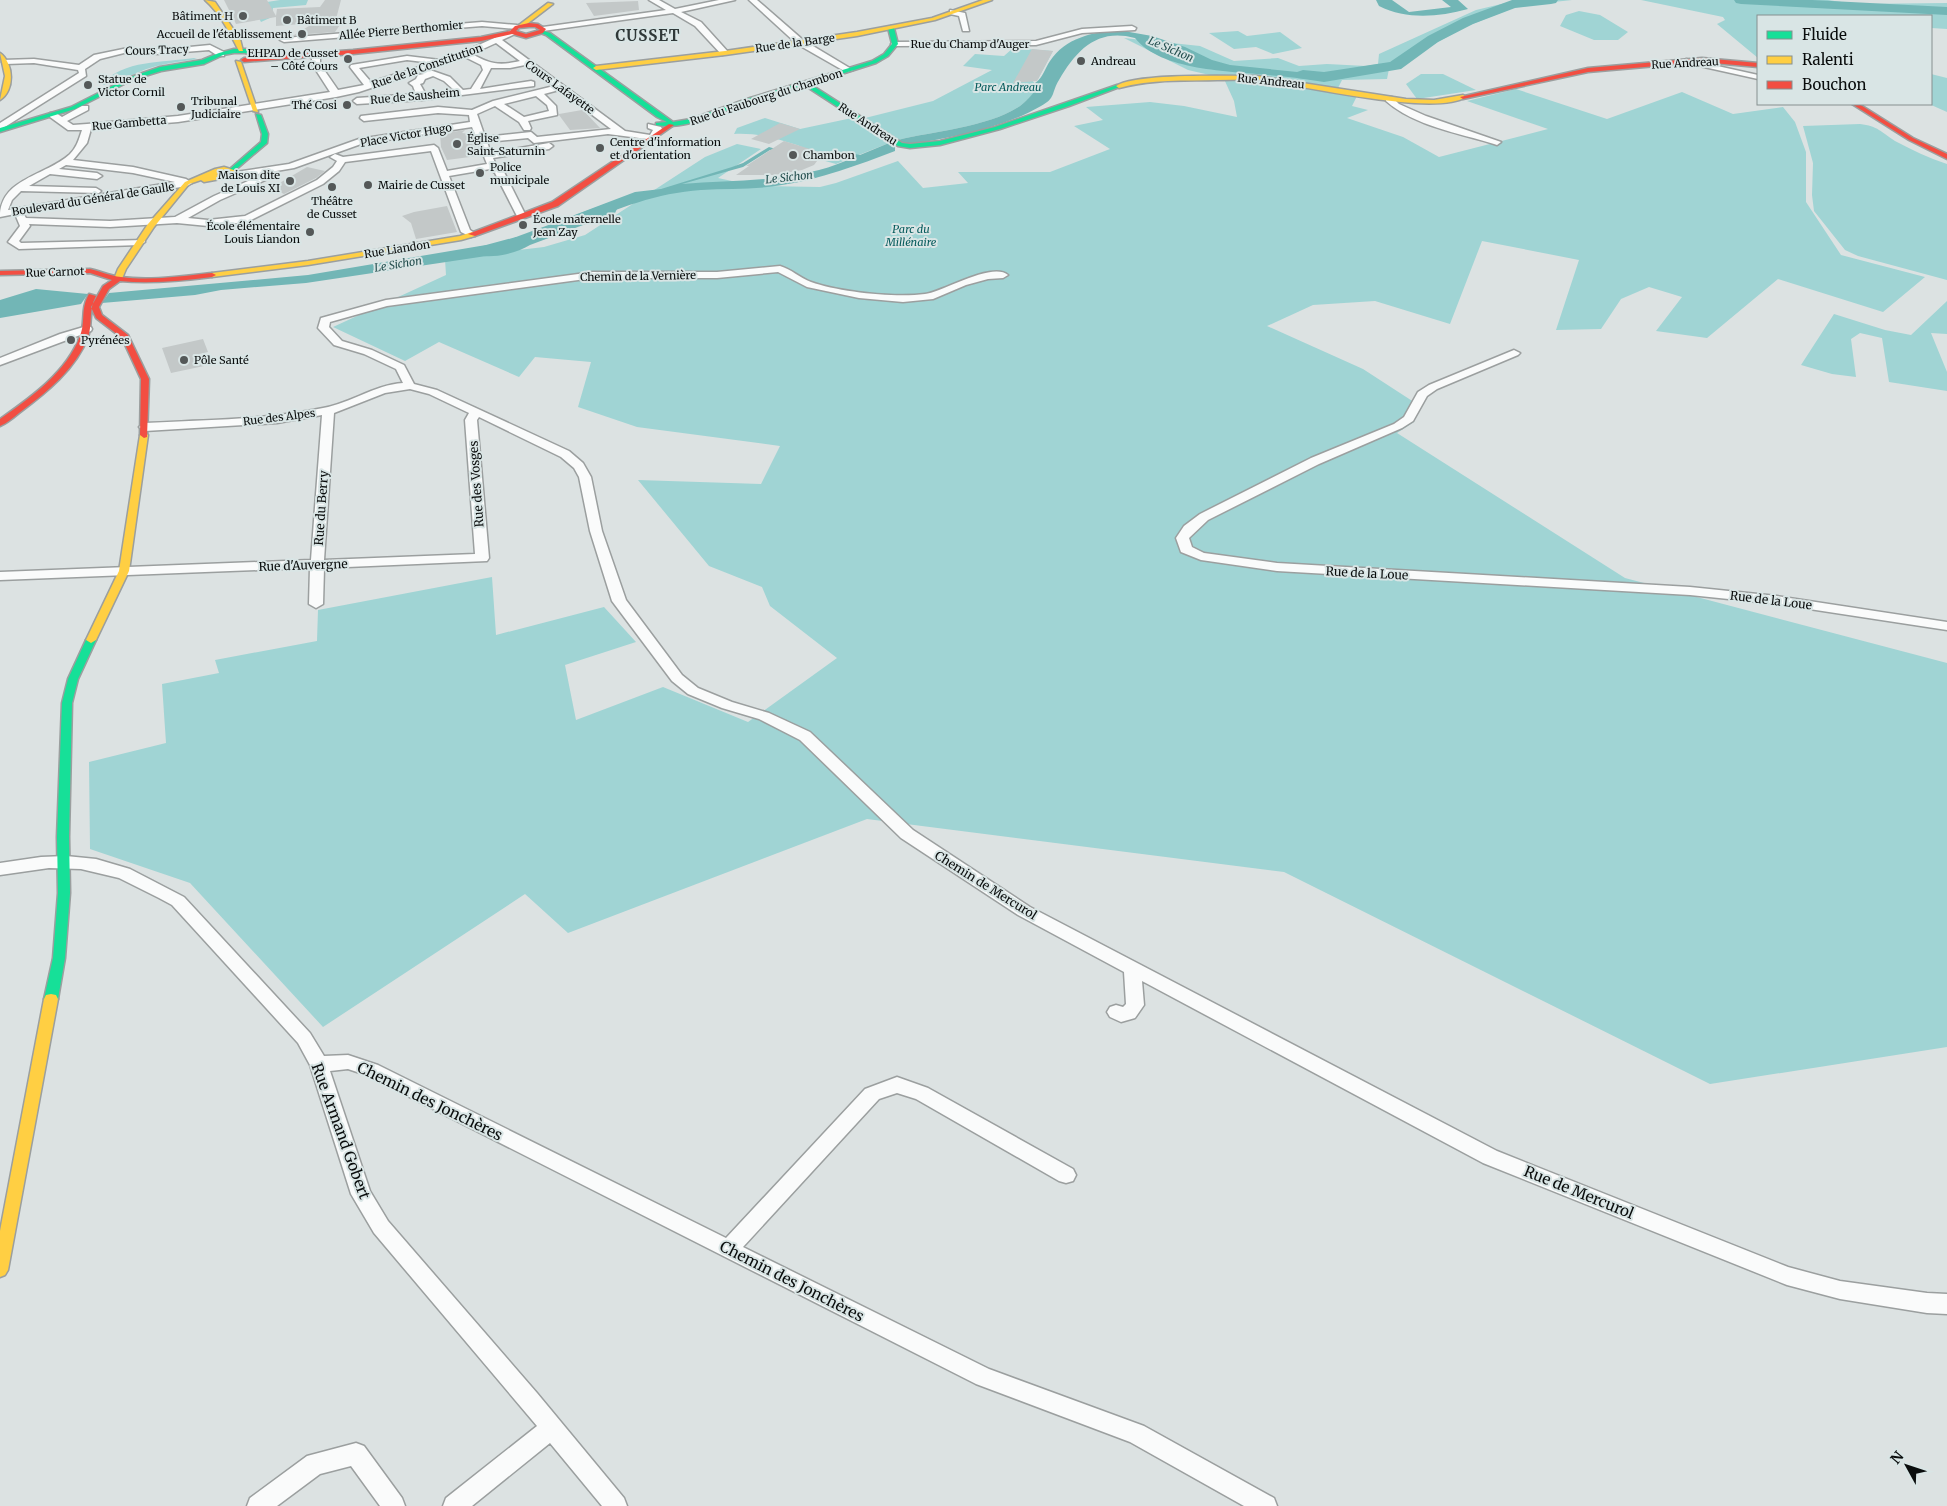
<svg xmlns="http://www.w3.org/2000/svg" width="1947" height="1506" viewBox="0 0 1947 1506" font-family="Merriweather,serif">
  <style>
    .green { fill: #a0d4d4 }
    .water { fill: #72b6b6 }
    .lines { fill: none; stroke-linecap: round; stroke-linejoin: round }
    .river { fill: #72b6b6; fill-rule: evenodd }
    .building { fill: #c3c8c8 }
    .street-casing { stroke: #9b9f9f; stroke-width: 3 }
    .fast-casing { stroke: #9b9f9f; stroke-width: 3 }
    .slow-casing { stroke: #9b9f9f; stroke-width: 3 }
    .jam-casing { stroke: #9b9f9f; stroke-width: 3 }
    .street { fill: #fafbfb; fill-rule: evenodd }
    .fast { fill: #16e098; fill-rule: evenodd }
    .slow { fill: #ffcf43; fill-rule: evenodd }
    .jam { fill: #f24e42; fill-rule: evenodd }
    .poi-dot { fill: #545858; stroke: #d9e5e5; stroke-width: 2 }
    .labels { text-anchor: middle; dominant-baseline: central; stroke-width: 4; stroke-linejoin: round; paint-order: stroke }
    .far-poi-label { font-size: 11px; fill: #0a0d0d; stroke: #d9e5e5; text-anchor: start }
    .far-street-label { font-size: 11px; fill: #0a0d0d; stroke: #d9e5e5 }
    .far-water-label { font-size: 11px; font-style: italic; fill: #224d4d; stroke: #d9e5e5 }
    .far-park-label { font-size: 11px; font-style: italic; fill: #045a5b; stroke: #d9e5e5 }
    .street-label { font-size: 12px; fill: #0a0d0d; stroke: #d9e5e5 }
    .far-district-label { font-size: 15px; font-weight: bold; letter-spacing: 1px; fill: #2f3838; stroke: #d9e5e5 }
    .near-street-label { font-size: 15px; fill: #0a0d0d; stroke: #d9e5e5 }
  </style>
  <rect width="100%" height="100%" fill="#dce2e2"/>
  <path class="green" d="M280 0H308L306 5 273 8 272 17 261 22 256 12 267 2Z
    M1518 0H1572L1518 6 1465 27 1389 69 1387 79 1342 80 1338 88 1214 76 1188 70 1124 38 1200 46 1234 61 1278 58 1299 66 1327 64 1366 66 1378 64 1379 54 1476 10Z
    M1641 0H1828L1855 4 1947 3V29L1931 28V16H1758V58L1717 24 1725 20 1723 17Z
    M1579 11 1600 15 1628 32 1618 40H1594L1560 26 1566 15Z
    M1238 31 1247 36 1280 32 1302 48 1273 54 1256 47 1234 49 1209 33Z
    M1013 48 1053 51 1038 79H1031L1037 86V89C1032 95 1027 101 1020 106 989 127 935 131 898 140L865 118 933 101 992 70 963 66 975 54 1004 56Z
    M194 58 197 59C181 62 165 63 150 68 136 72 113 86 100 85 125 59 162 63 194 58Z
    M1421 74H1443L1476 90 1417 99 1406 84Z
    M1931 74 1947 78V112L1929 104H1931Z
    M1224 79 1266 82 1357 96 1352 106 1368 110 1347 118 1403 137 1439 157 1548 129 1467 101 1516 89 1607 119 1682 92 1733 114 1783 107 1795 122 1806 152V202L1841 255 1925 277 1883 312 1778 279 1707 338 1656 331 1682 297 1649 287 1621 299 1601 329 1556 330 1579 260 1482 241 1450 324 1375 301 1313 305 1267 326 1363 369 1420 406 1414 422 1397 433 1625 578 1947 663V1047L1710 1084 1284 872 867 819 568 933 525 894 323 1027 190 883 90 849 89 762 166 743 162 684 219 673 215 660 317 641 318 610 492 577 496 635 604 607 636 642 565 665 576 720 663 687 748 722 837 658 770 606 762 587 709 566 638 480 761 484 780 446 637 427 578 407 591 362 535 357 519 377 439 342 405 361 333 327 446 275 445 259 544 247 585 235 705 157 737 144 761 149 718 178 755 186 820 187 836 183 898 161 923 188 968 183 958 172H1050L1110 149 1074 126 1103 120 1086 107 1150 102 1184 106 1237 117 1234 101Z
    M765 118 800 129 852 118 889 143 836 164 818 159 823 153C809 152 808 149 797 145 774 138 758 133 734 134L737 128Z
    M1860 124C1878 126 1881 132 1895 141 1912 150 1929 158 1947 164V280L1858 256 1845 250 1814 211 1812 195 1813 163 1803 126Z
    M555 224 568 232 539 241 529 235Z
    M1947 301V334L1931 333 1947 372V391L1889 382 1882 338 1860 333 1851 339 1856 377 1832 374 1801 365 1834 314 1885 330 1911 335Z"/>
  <path class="water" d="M1376 0H1392L1409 12 1451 7 1442 0H1458L1468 9C1438 17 1407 20 1379 6Z
    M1118 30 1152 36 1185 47 1212 60 1230 65 1317 74 1339 73 1345 78C1319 82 1294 77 1268 75 1230 71 1161 71 1135 38 1098 28 1077 49 1059 80 1051 93 1056 98 1041 106 1001 129 950 138 906 145L898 140C935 131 989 127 1020 106 1027 101 1031 95 1037 89L1035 83C1043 78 1045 68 1050 61 1065 38 1093 32 1118 30Z
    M889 143 895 147V151C858 165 821 179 782 185 755 190 728 188 701 190 657 193 618 208 577 226L564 219 635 192 661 189 732 167 743 163 769 147 783 151 770 150 743 167 682 184C728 180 774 182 819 170 831 167 843 162 855 157V154L860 155Z
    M516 237 529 244 493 255 306 283 221 290 195 295 102 303 109 293 308 275 486 245Z
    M36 289 88 294 81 304 0 318V300Z"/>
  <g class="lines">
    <path class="river" d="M1512 0H1558L1556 3 1551 4 1515 8 1473 24 1438 42 1401 69 1324 82 1297 78 1295 75 1297 72 1303 70 1324 72 1390 62 1428 36 1463 18Z
      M1734 0H1812L1947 7V15L1741 4 1736 3Z
      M608 203 615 205 617 209 615 213 530 245C517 253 493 259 478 255L475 251 478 247 509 241 516 237Z"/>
  </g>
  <path class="building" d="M224 0H267L276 16 277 9 320 7 325 0H341L335 23 342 22 335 32 294 35 314 23 276 26V17L236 24Z
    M638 1 639 10 594 16 586 3Z
    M1032 49 1053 51 1037 81 1013 83Z
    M582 110H583L600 128 570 130 559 115V114Z
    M780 123 800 129 769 144 751 139Z
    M465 130 462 133 470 134 474 136 477 156 447 160 441 147 440 134Z
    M784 141 823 153 814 165 802 170 774 175H736L749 166H746Z
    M307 167 325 171 316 178 284 194 271 188Z
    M447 206 457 232 416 239 411 223 402 216 414 212Z
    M203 339 208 352 199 354 204 366 171 373 162 348Z"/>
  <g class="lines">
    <g class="street-casing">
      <path id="street" d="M649 0H659L675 9 719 0H735L681 12 701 22 729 53 722 55 695 26 673 13 543 31 539 29 543 27 666 10Z
        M749 0H757L803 40 853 70 846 72 797 44Z
        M950 10 965 13 969 31H963L959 16 950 14Z
        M482 22 517 25 521 27 517 29 482 26 284 42 280 40 284 38Z
        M1132 26 1136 28 1135 30 1082 33 1036 45 895 46 891 44 895 42 1036 41 1082 29Z
        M512 30 516 32 515 34 502 40 625 131 650 135 653 130 648 128V124L661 127 662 129 655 140 608 134 534 143 528 138 487 142 491 153 549 143 553 146 549 149 493 158 496 165 504 172 526 216 524 218H518L495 173 490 169 449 176 470 230 476 234 471 237 461 232 431 151 345 162 339 171 323 184 247 222 208 226 177 223 110 227 29 224 30 226 19 241 21 243 144 240 145 242 140 245 19 249 8 242 20 226 15 214 0 217C0 178 46 176 70 154 77 147 79 139 82 130H68L50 117V113H56L62 117 82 106H88V110L67 121 73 125 87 124 178 116 330 92 312 64V55L316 53 320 55V64L338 90 364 85 350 67 351 65 407 56 440 60 463 52ZM496 43 520 61C499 66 490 64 472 54ZM465 57 481 65 483 70 471 89 463 90 450 77 427 69ZM407 60 432 63 371 82 359 68ZM525 65 554 86 493 101 472 110 438 107 361 116 360 118 364 121 438 113 469 115 470 122 359 139 289 164 229 173 224 176 229 179 294 168 361 144 472 127 487 164 447 171 438 148 434 145 343 157 335 154 330 157 337 161 333 167 317 180 245 216 208 220 188 218 220 200 270 178V174H264L214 196 175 217 110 221 26 218 23 213 187 186 192 183 186 179 133 167 73 160 87 143 91 129 178 122 336 97 359 92 419 72 424 74 418 75 416 79 409 83 413 86 416 94 357 98 353 101 357 104 422 100 534 86V82L531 81 480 89 491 68H510ZM433 76 444 81 455 91 425 93 420 84 423 83 425 79ZM559 90 611 129 537 137 531 132 485 137 477 114 495 106 519 122 524 130H530L531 128 528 121 557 115 556 106 544 94ZM536 96 547 105 549 111 524 117 504 104ZM66 165 133 173 175 182 8 210 12 200 21 191 99 193 101 191 96 188 29 186 50 174 97 179 102 176 97 173 59 169Z
        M210 45 224 52V56H218L209 50 159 54 128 52 100 59 85 69 86 76 0 130V123L79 73 78 70 34 63 6 64 2 62 3 60 34 59 79 65 94 55 128 48 159 50Z
        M1686 59 1758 75V79L1686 63Z
        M1386 97H1392L1399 104 1426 116 1501 142 1497 145 1494 144C1459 133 1414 126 1386 101Z
        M780 266C791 269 800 278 811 282 839 292 895 298 925 294 942 292 993 261 1008 275L1003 278 988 279 966 285 933 299 903 302 859 298 807 287 778 272 717 278H593L387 306 330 322 329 327 342 341 372 350 404 365 414 384 437 390 569 451 583 463 591 477 602 531 626 600 682 675 698 688 732 702 769 713 810 732 913 830 1030 907 1497 1151 1788 1267 1840 1281 1927 1293 1947 1294V1314L1927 1313 1840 1299 1787 1285 1483 1163 1142 981 1144 1005 1135 1018 1121 1022 1110 1017 1107 1012 1110 1007 1116 1005 1123 1007 1126 1004 1124 972 1018 915 901 838 800 740 759 719 722 708 688 694 672 681 612 601 590 531 579 477 574 468 561 457 479 417 477 420 489 558 487 561 324 568 323 604 316 608 309 604 310 568 0 580V572L311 560 322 415 277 423 145 431 139 427 145 423C204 420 265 420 323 408 351 403 374 385 403 383L396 369 364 354 334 345 318 328 321 318 386 300 593 272H717ZM410 389 429 394 469 413 465 420 475 554 324 560 334 413 385 393Z
        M87 326 91 327 92 329 91 331 0 365V358L60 334Z
        M1514 350 1520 353 1518 355 1437 389 1427 396 1413 421 1402 428 1319 464 1208 520 1189 538 1192 547 1204 553 1277 563 1690 587 1777 596 1947 622V630L1777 604 1690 595 1277 571 1201 560 1181 552 1176 538 1184 526 1200 514 1311 458 1394 424 1404 417 1418 392 1429 385Z
        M66 856 96 859 130 869 184 897 310 1033 324 1056 348 1055 378 1065 726 1238 865 1089 897 1077 928 1088 1073 1169 1076 1175 1073 1181 1066 1183 1059 1181 916 1099 897 1093 879 1099 743 1247 989 1369 1144 1426 1274 1498 1277 1506H1244L1130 1442 976 1384 366 1075 348 1069 330 1071 370 1191 388 1221 537 1393 624 1498 627 1506H602L550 1443 472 1506H443L446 1498 537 1426 374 1233 351 1194 310 1065 298 1043 172 905 159 898 119 878 81 869 49 868 0 875V863L41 857Z
        M356 1443 364 1446 402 1498 405 1506H380L351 1466 320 1474 277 1506H247L250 1498 307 1456Z"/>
    </g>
    <g class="fast-casing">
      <path id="fast" d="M891 26 894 28 898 44 888 56 876 63 810 84 902 143 910 144 940 141 995 127 1117 85 1122 86 1069 106 1000 129 940 145 910 148 898 146 804 85C783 92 762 98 741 105 713 115 685 130 656 125V123L667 122 657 117 546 35 538 32 541 30 550 33 673 122 691 119 747 99 872 61 884 54 892 44 888 28Z
        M234 49H246L263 56 260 58 245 53H234L223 55 204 64 161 71 132 80 75 109 0 132V128L71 107 128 78 160 67 202 60 219 53Z
        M256 114 261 115 268 134 267 143 234 171H230V169L261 142 262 134Z
        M91 637 96 640 78 679 72 703 69 837 70 893 65 958 58 999 56 1003 51 1004 46 1003 44 999 53 958 58 893 57 837 62 703 68 679 86 640Z"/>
    </g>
    <g class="slow-casing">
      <path id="slow" d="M205 0 215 2 240 39 243 51H239C230 33 220 13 205 0Z
        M983 0H992L935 20 857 36 725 55 596 70 593 68 596 66 725 51 857 32 932 18Z
        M548 3 553 4 523 27H519V25Z
        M0 53C14 63 15 91 0 100L5 76Z
        M236 61 241 62 258 112 253 111Z
        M1257 76 1406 99 1434 100 1463 95 1466 97C1434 117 1301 85 1259 80 1246 79 1231 80 1217 80 1185 81 1151 79 1119 88L1116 86C1135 73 1229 76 1257 76Z
        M224 167 237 171 231 177 204 182 201 180 189 184 154 227 126 269 121 281H115L114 279 118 269 148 224 185 182 215 169ZM225 171 229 172 227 174 216 175Z
        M472 232 476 234 475 236 461 240 308 265 212 277 208 275 212 273 308 261 460 236Z
        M144 432 148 435 129 571 96 640 91 643 86 640 119 571 140 435Z
        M51 994 56 995 58 999 8 1270 5 1275 0 1277V1231L44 999 46 995Z"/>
    </g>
    <g class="jam-casing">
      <path id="jam" d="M529 23 538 24 546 29 543 33 526 38 512 34 481 41 353 54 244 62 241 60 244 58 353 50 481 37 510 31 515 26ZM529 27H535L540 30 526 34 516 31 519 28Z
        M1702 58 1758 63V67L1702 62 1588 72 1463 99 1460 97 1588 68Z
        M1852 104H1859L1913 138 1947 154V159L1909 140Z
        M669 124 674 125 558 206 475 236 468 234 552 202Z
        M90 269C100 271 110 276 121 277 151 281 182 276 212 273L216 275 212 277C181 281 151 284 120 281L109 289 99 307 102 315 128 335 149 379 147 437 144 438 140 435 141 379 122 338 96 318 91 307 103 286 112 280 90 273 0 275V271Z
        M89 294 96 296C88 310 93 323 88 337 76 369 46 393 19 413 13 418 7 423 0 426V419C30 398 67 372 80 336 86 321 80 310 89 294Z"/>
    </g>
    <use href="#street" class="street"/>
    <use href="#fast" class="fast"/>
    <use href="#slow" class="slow"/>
    <use href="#jam" class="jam"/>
  </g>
  <g class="poi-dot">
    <circle cx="243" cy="16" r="5"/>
    <circle cx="287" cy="20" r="5"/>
    <circle cx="302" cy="34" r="5"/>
    <circle cx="348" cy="59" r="5"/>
    <circle cx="1081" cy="61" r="5"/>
    <circle cx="88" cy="85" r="5"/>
    <circle cx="347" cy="105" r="5"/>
    <circle cx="181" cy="107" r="5"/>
    <circle cx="457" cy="144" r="5"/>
    <circle cx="600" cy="148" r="5"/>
    <circle cx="793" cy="155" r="5"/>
    <circle cx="480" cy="173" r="5"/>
    <circle cx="290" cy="181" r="5"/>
    <circle cx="368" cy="185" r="5"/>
    <circle cx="332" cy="187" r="5"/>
    <circle cx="523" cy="225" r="5"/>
    <circle cx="310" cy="232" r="5"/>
    <circle cx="71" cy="340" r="5"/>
    <circle cx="184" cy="360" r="5"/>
  </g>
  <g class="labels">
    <g class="far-poi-label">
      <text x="233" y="16" text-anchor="end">Bâtiment H</text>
      <text x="297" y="20">Bâtiment B</text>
      <text x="292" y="34" text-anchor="end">Accueil de l'établissement</text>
      <text x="338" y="53" text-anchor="end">EHPAD de Cusset<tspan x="338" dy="13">– Côté Cours</tspan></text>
      <text x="1091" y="61">Andreau</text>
      <text x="98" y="79">Statue de<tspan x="98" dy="13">Victor Cornil</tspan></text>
      <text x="191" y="101">Tribunal<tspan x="191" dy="13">Judiciaire</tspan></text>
      <text x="337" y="105" text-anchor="end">Thé Cosi</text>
      <text x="467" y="138">Église<tspan x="467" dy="13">Saint-Saturnin</tspan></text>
      <text x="610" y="142">Centre d'information<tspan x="610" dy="13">et d'orientation</tspan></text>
      <text x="803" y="155">Chambon</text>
      <text x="490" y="167">Police<tspan x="490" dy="13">municipale</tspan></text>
      <text x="280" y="175" text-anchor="end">Maison dite<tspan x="280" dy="13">de Louis XI</tspan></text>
      <text x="378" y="185">Mairie de Cusset</text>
      <text x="332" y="201" text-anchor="middle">Théâtre<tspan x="332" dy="13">de Cusset</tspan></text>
      <text x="533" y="219">École maternelle<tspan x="533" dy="13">Jean Zay</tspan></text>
      <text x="300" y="226" text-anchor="end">École élémentaire<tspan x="300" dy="13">Louis Liandon</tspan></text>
      <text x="81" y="340">Pyrénées</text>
      <text x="194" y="360">Pôle Santé</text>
    </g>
    <g class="far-street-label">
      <text transform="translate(401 30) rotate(-5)">Allée Pierre Berthomier</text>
      <text transform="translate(795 43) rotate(-8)">Rue de la Barge</text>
      <text x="970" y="44">Rue du Champ d'Auger</text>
      <text transform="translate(157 50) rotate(-2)">Cours Tracy</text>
      <text transform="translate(1685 63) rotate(-3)">Rue Andreau</text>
      <text transform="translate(427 66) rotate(-19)">Rue de la Constitution</text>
      <text transform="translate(1271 81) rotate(6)">Rue Andreau</text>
      <text transform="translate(560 87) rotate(36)">Cours Lafayette</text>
      <text transform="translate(415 96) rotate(-5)">Rue de Sausheim</text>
      <text transform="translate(766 97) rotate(-18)">Rue du Faubourg du Chambon</text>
      <text transform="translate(129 123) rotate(-5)">Rue Gambetta</text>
      <text transform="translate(868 124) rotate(33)">Rue Andreau</text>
      <text transform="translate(406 135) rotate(-10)">Place Victor Hugo</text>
      <text transform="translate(93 199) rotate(-9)">Boulevard du Général de Gaulle</text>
      <text transform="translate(397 249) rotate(-9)">Rue Liandon</text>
      <text transform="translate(55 272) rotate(-2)">Rue Carnot</text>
      <text transform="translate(638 276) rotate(-1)">Chemin de la Vernière</text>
      <text transform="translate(279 417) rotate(-7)">Rue des Alpes</text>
    </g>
    <g class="far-water-label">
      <text transform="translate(1171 49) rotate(23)">Le Sichon</text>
      <text transform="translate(789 177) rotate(-6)">Le Sichon</text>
      <text transform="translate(398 264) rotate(-9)">Le Sichon</text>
    </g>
    <g class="far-park-label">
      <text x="1008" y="87">Parc Andreau</text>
      <text x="911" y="229">Parc du<tspan x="911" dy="13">Millénaire</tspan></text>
    </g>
    <g class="street-label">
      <text transform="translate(476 484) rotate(-94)">Rue des Vosges</text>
      <text transform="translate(321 508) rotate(-86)">Rue du Berry</text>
      <text transform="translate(303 565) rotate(-2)">Rue d'Auvergne</text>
      <text transform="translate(1367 573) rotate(3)">Rue de la Loue</text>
      <text transform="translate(1771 600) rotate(7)">Rue de la Loue</text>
      <text transform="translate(986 885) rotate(32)">Chemin de Mercurol</text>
    </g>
    <g class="far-district-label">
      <text x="648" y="35">CUSSET</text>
    </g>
    <g class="near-street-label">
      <text transform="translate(430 1101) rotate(26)">Chemin des Jonchères</text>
      <text transform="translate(341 1131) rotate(70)">Rue Armand Gobert</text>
      <text transform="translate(1579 1192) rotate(22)">Rue de Mercurol</text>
      <text transform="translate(792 1281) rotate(27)">Chemin des Jonchères</text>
    </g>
  </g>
  <rect x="1757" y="15" width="175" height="90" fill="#d9e5e5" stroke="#868f8f"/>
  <rect x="1767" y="31" width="25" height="8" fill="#16e098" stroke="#868f8f"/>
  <text x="1802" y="40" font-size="15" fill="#0a0d0d">Fluide</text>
  <rect x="1767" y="56" width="25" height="8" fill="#ffcf43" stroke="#868f8f"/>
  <text x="1802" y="65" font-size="15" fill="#0a0d0d">Ralenti</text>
  <rect x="1767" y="81" width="25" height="8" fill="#f24e42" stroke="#868f8f"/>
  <text x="1802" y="90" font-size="15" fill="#0a0d0d">Bouchon</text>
  <g transform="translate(1907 1466) rotate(310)" stroke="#d9e5e5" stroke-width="4" paint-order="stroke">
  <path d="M0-4L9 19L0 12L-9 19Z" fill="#0a0d0d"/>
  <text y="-8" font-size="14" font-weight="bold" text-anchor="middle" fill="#0a0d0d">N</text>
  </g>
</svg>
